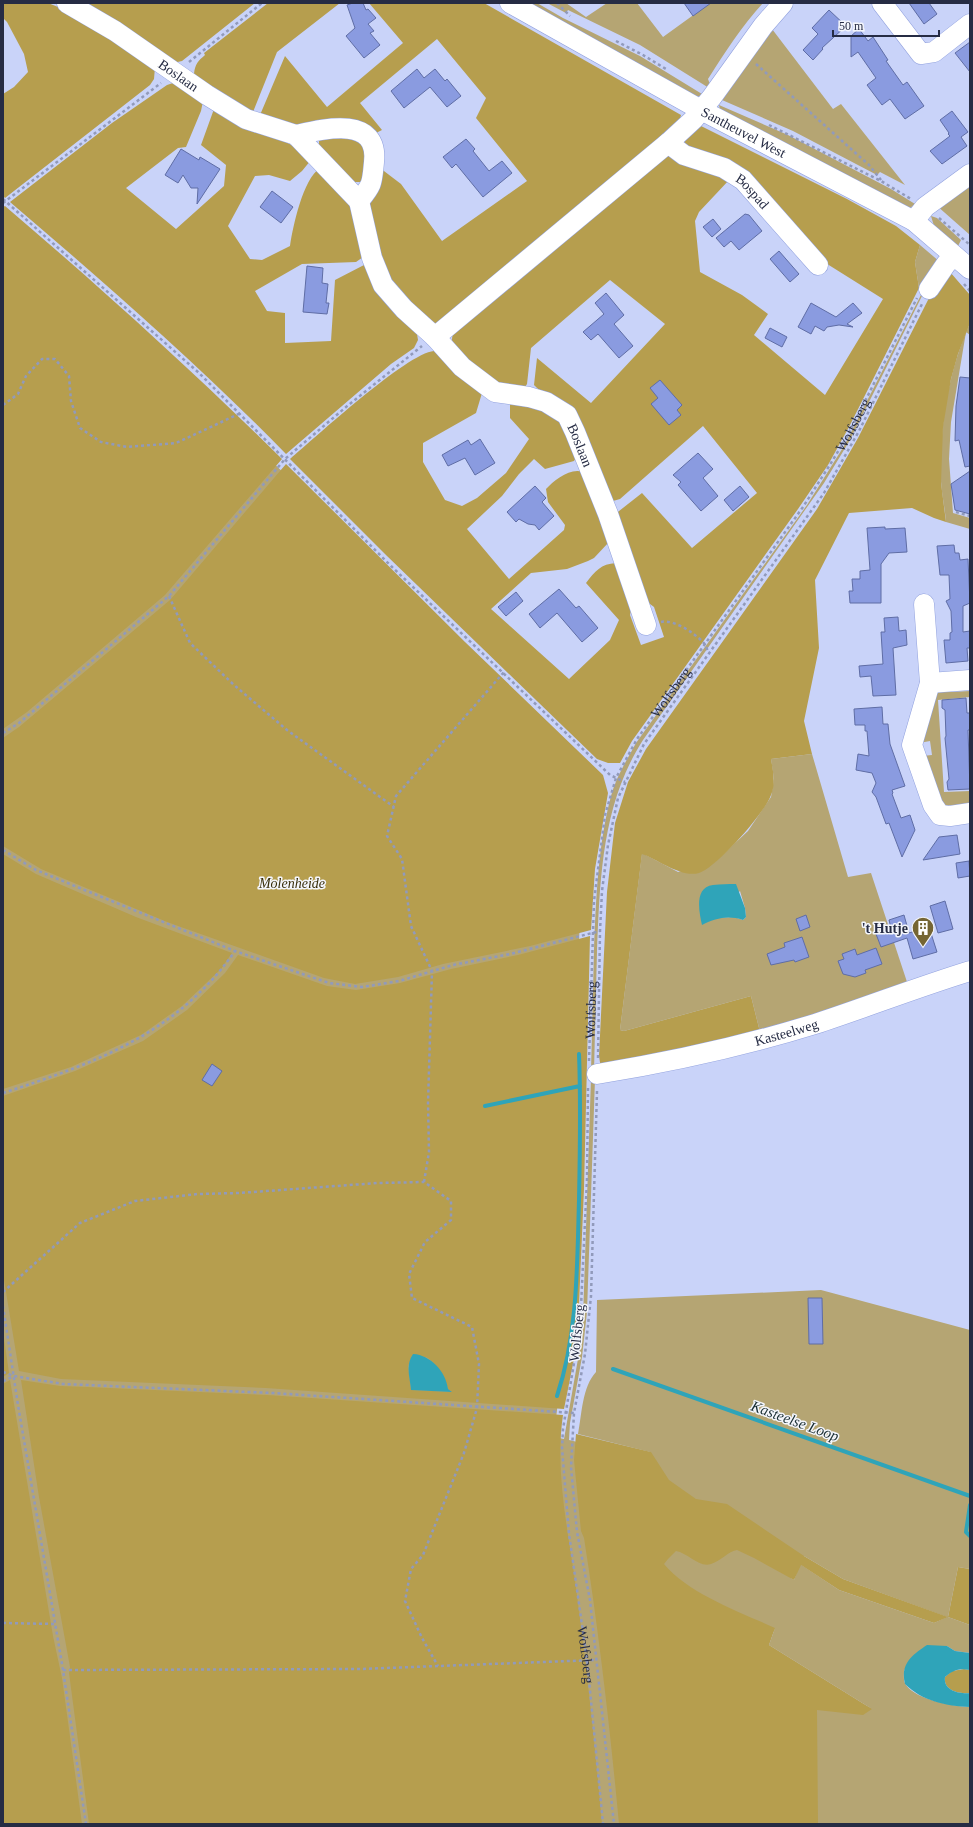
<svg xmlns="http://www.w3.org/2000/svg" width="973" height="1827" viewBox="0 0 973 1827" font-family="'Times New Roman',serif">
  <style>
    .green { fill: #b5a573; fill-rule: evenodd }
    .forest { fill: #b69e4e; fill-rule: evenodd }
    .water { fill: #2fa4b9 }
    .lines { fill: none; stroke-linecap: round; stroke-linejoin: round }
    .stream { stroke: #2fa4b9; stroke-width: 4 }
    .building { fill: #8a9be0; stroke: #5f6da5 }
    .minor-casing { stroke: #92a2de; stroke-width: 21 }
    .path { stroke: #919abb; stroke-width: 2.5; stroke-dasharray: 3 3; stroke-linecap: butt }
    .minor { stroke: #fff; stroke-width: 20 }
    .labels { text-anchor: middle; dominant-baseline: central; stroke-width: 3; stroke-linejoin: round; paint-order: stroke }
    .street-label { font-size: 14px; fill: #262c44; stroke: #f4f6fc }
    .park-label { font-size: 14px; font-style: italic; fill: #382e0a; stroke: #f4f6fc }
    .poi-label { font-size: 14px; font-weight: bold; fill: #262c44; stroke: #f4f6fc; text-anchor: end }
    .water-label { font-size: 15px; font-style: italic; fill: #1a2e32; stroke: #f4f6fc }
  </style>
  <rect width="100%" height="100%" fill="#c9d3f9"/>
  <path class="green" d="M524 3H537L563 18 640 56 702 94 701 96 695 97Z
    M547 3H566L586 17 607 3H637L663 37 710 3H763C742 26 725 52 708 79L711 87 709 88 640 45 568 10 566 13Z
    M772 29 833 109 841 104 905 185 880 172 877 175 793 131 722 100 756 50Z
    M719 105 788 135 891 189 915 204 910 208 720 110Z
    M970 179V235L936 205Z
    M3 215 193 386 596 772 586 800 572 1081 566 1329 554 1437 564 1439 579 1353 583 1319 591 1078 595 1079 587 1312 582 1357 570 1423 569 1440 645 1458 650 1452 578 1434C582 1414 582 1387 596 1372L597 1300 821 1290 970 1330V1569L958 1567 948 1617 970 1625V1653L955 1651 947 1646 904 1670C904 1675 903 1681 906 1685 917 1700 952 1706 970 1707V1824H3ZM804 1556 843 1579 947 1617 934 1623 839 1590 800 1564 794 1580 791 1578ZM775 1628 769 1645 872 1709 764 1651Z
    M931 216 937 218 961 240 958 246 934 226Z
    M920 245 940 262 919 288 915 262Z
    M921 295 922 296 850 440 824 483 643 740C602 804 600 877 597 951 596 991 595 1031 594 1072H591C592 1031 593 991 594 950 596 899 598 845 611 796 616 777 627 760 636 743L807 505 844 446Z
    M970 323V335L966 332 951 422 949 459 953 513 970 518V529L946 522C945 509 942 495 941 482 939 429 948 372 970 323Z
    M948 688 952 692 970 691V697L938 700 944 792 970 791V804L946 811 922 756 932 755 930 741 919 743 931 695Z
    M812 754 848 877 871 873 908 985 760 1032 751 996 624 1031 620 1030 642 853 678 872 716 861 748 831 771 797 774 779 771 759ZM740 891 745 908 746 917 743 920 734 917 715 918Z"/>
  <path class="forest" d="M3 3H48L58 7 77 18 155 67 154 79 150 85 5 198 3 196V94L14 87 28 72 24 54 7 22 3 18Z
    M79 3H255L182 61 173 63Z
    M268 3H340L277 52 253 112 233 103 194 74C195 64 198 61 205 55L204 53Z
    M369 3H484L681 115 679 123 437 323H430L388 278 366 206 380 168 401 184 442 241 527 181 476 118 486 98 437 39 360 103 382 130 372 135 295 125 260 115 285 56 327 107 403 43Z
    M173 83 203 101 201 111 186 147 178 148 126 188 176 229 224 186 226 165 201 145 214 109C248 123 283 135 311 160L302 171 290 181 269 175 255 176 228 226 250 259 262 260 290 246C293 226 303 179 320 168L347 200 355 219 366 255 356 262 302 264 255 291 267 311 285 313V343L331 341 335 280 364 265 369 266 417 334 418 340 414 348 391 364 286 454C199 365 105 283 10 202L112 123 167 85Z
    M699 125 847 199 896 226 920 245 915 262 919 288 849 427 828 465 798 509 632 741 620 763H608L597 759 387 556 290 459C316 437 407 353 434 351L482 393 476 413 423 443V462L445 500 462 506 477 498 506 473 529 439 510 418V403C558 407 560 412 577 456L574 461 545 469 534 459 519 474 502 496 467 529 509 579 564 530 565 525 548 502 546 489C554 480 571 467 583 472L609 542 594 558 588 561 567 569 531 573 491 609 569 679 610 640 619 620 586 583C595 571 601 564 616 563L632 606 630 615 641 645 664 637 654 607 646 601 614 515 642 493 692 548 757 493 703 426 620 499 613 501 608 498C599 473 585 422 567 405 557 396 542 395 534 385L537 358 591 403 665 324 610 280 531 348 527 384 523 390 505 387 491 383 455 348C451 342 451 337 455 330L648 167 662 156 673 155 688 163 730 179 699 212 695 221 700 272 742 295 768 314 754 335 825 395 883 299 824 262 751 180 731 165 683 147 682 141Z
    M340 134 365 145 364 180 360 182H354L319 146V141L322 137Z
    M5 206C100 287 193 371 282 459L165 595 27 712 3 729V207Z
    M950 272 970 295V323L958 354 951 379 943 427 941 483 946 522 934 518 912 508 849 513 815 580 819 648 804 721 812 754 771 759C773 771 776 783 771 795 765 813 716 868 699 873 681 878 657 859 642 854L620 1030 624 1031 751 996 760 1032 601 1069 599 1056 607 892 615 823 628 782 646 749 817 509 858 438 928 300 939 281Z
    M286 464 465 642 603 775 608 793 595 869 591 930 530 946 443 964 398 977 355 984 324 978 167 922 41 869 3 846V738L19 727 170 600Z
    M3 854 36 874 136 917 232 953 221 969 182 1006 141 1035 71 1067 3 1089Z
    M590 936 584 1189 578 1327 575 1354 564 1409 266 1388 61 1379 19 1371 3 1274V1096L75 1071 143 1041 187 1010 225 973 238 955 327 986 356 990 400 983 451 969 518 955ZM412 1356C416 1356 421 1356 425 1357 434 1359 447 1380 448 1389L452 1392 411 1390 408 1366Z
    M3 1331 9 1373 3 1377Z
    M10 1380 53 1636 62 1678 82 1824H3V1384Z
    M21 1380 60 1386 87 1387 267 1395 563 1415C555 1470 567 1526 575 1580 586 1661 595 1743 602 1824H89L69 1673 70 1667 39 1497Z
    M576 1434 651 1452 669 1480 696 1499 727 1504 804 1556 843 1579 948 1617 958 1567 970 1569V1625L948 1617 934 1623 839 1590 801 1565 794 1580 754 1558 737 1550C727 1552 721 1561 711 1564 699 1568 688 1553 676 1551L668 1559 664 1564C689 1594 740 1612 775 1628L769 1645 872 1709 863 1715 817 1710 818 1824H619C610 1728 599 1633 584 1538L581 1531 574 1460Z
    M964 1669 970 1670V1693C960 1694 943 1691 945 1677L952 1671Z"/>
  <path class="water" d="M736 884 745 908 746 917 743 920C728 915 716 918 702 925 699 912 694 887 713 885 721 884 728 884 736 884Z
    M413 1354C431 1355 446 1372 448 1389L452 1392 411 1390C410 1377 405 1366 413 1354Z
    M927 1645 947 1646 955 1651 970 1653V1670C959 1668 953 1670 945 1677 943 1691 960 1694 970 1693V1707C946 1706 922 1701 905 1684 900 1664 912 1655 927 1645Z"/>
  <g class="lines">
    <path class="stream" d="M485 1106 580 1086
      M613 1369 970 1496
      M557 1396C578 1333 577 1266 579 1200 580 1151 581 1103 579 1054
      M970 1505 966 1532 970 1536"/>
  </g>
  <path class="building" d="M353 3H363L366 10 368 9 376 18 368 24 374 31 370 33 380 45 364 58 346 36 355 28 347 5Z
    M684 3H711L693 16Z
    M909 3H929L937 14 924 24Z
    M829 10 846 26 822 48 823 49 813 60 803 50 818 34 812 28Z
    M859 29 868 41 873 37 888 60 886 61 903 85 907 82 924 106 905 119 890 99 882 105 867 85 876 78 858 52 851 57V36Z
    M970 42V72L955 53Z
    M417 69 424 78 435 69 445 81 447 79 461 96 447 107 430 87 404 108 391 91Z
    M952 111 968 132 961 137 967 146 942 164 930 151 950 136 948 134 949 133 940 120Z
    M466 139 475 149 473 151 489 171 502 161 512 173 483 197 456 164 452 168 443 157Z
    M181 149 199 160 200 157 220 169 197 204 198 188H191L183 175 178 183 165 175Z
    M272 191 293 207 281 223 260 207Z
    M745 214 749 215 762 231 739 250 731 241 724 247 716 238Z
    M713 219 721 229 712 237 703 227Z
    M779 251 799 274 790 282 770 259Z
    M307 266 323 268 322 283 328 284 326 303H329L327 314 303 312Z
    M606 293 624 315 614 324 633 346 619 358 598 334 591 340 583 332 604 314 595 303Z
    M811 303 836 317 853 303 862 313 847 324 853 327 839 325 827 327 824 331 815 326 811 334 798 327Z
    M770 328 787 337 782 347 765 338Z
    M960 377 970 378V466L965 467 959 440 955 441 956 406Z
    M660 380 682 405 677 410 681 415 669 425 651 404 658 398 650 388Z
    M480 439 495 463 475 475 465 458 448 466 442 455 468 440 471 445Z
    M698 453 713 469 703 478 718 496 701 511 678 485 681 482 673 475Z
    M970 471V514L955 510 951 484Z
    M535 486 546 498 542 502 554 516 539 530 535 525 528 524 519 519 516 522 507 512Z
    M740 486 749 497 733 511 724 500Z
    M885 527V529L905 528 907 552 889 553 881 564V603H850L849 591H853L852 579H860V571L870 570 867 528Z
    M954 545 955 553H959L960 560 968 559 970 603 963 606V632L970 631V648H967L968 661 946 663 944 640H950V633L952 632 951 611 946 601 950 599 949 575H940L937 546Z
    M559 589 576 608 579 606 598 628 582 642 557 613 540 628 529 614Z
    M516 592 523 601 506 616 498 607Z
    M898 617 899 631 906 630 907 645 893 648 896 695 873 696 871 676 860 677 859 666 883 664 881 632H885L884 618Z
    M966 698 967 713H970V730H968L970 789 948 790 947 782 949 779 945 738 946 736 945 710 942 708V700Z
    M882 707 883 724H888L890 744 905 786 892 790 893 793 892 794 901 818 910 815 915 830 902 857 889 823 886 824 876 797 872 792 876 783 872 773 856 770 858 754 869 756 867 731H865V725H855L854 709Z
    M957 835 960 854 923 860 939 837Z
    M969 861 970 876 958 878 956 863Z
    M945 901 953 929 938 933 930 906Z
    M806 915 810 927 800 931 796 919Z
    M904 915 909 933 929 927 937 952 913 959 907 938 881 947 876 934 891 928 889 920Z
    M802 937 809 957 795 962 794 960 771 965 767 954 785 947 784 943Z
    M876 948 882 964 865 970 866 973 855 977 843 974 838 961 844 959 842 954 855 949 857 955Z
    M212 1064 222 1071 212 1086 202 1080Z
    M808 1298H822L823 1344H809Z"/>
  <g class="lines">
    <g class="minor-casing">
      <g id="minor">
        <path id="s3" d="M67 3 115 31 207 95 246 119 296 135 359 201 372 258 383 285 404 309 435 337 462 367 495 392 529 397 546 402 567 415 575 432 608 514 646 625"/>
        <path id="s4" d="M510 3 701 110 914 221 970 269"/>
        <path d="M882 3 921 54 934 52 970 24"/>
        <path d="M296 135C323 129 379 115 374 162 372 183 373 184 359 201"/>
        <path id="s5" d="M668 143 684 155 724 168 743 180 818 265"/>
        <path d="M914 221 925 207 970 174"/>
        <path d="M929 289 946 264 954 256"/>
        <path d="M435 337 668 143 694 119 712 97 763 26 783 3"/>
        <path d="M924 604 930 683"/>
        <path d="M970 680 930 683 912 745 933 805 940 815 950 816 970 813"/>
        <path id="s6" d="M597 1074C671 1062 744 1046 815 1024 867 1007 918 987 970 971"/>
      </g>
    </g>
    <g class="path">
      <path d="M557 3 570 16"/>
      <path d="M616 41 643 55 666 69"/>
      <path d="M189 62 262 3"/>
      <path d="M756 64 869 165 881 180"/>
      <path d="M769 125 881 181 911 199"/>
      <path d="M3 199 199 373 391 566 610 775 625 782"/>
      <path d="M3 203 161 83"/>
      <path d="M939 218 970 245"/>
      <path d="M964 284 970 291"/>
      <path d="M3 405 18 394 26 376 42 359H55L69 376 71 401 80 428 101 442 127 447 176 443 241 413"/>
      <path d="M956 512 970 516"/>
      <path d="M169 596 190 643 234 685 287 730 394 807"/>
      <path d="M661 622C674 619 694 633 703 642 706 645 707 650 709 653"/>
      <path d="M3 733 19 723 169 596 285 459 346 407 422 346"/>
      <path d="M3 850 36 870 82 889 235 951 329 983 362 987 399 981 453 965 510 954 600 931"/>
      <path d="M598 1058 600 931 602 891 608 845 618 798 644 744 824 493 859 431 922 304"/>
      <path id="s1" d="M589 1061 594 901 605 815 616 778 637 739 803 507 831 463 848 435 917 298"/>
      <path id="s2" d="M588 1088 587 1179 580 1327 563 1429 562 1448 569 1534 587 1660 603 1824"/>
      <path d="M597 1091 591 1296 585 1354 574 1413 571 1467 577 1532 590 1600 614 1824"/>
      <path d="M3 1093C95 1063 177 1034 235 951"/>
      <path d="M424 1182 429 1152 428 1103 432 971 411 926 402 859 387 836 396 796 504 672"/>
      <path d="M3 1292 80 1223 135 1201 198 1194 239 1193 378 1183 424 1182 451 1201V1220L425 1242 409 1274 412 1298 472 1327 479 1364 477 1408 464 1453 423 1555 411 1569 405 1601 422 1638 438 1666"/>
      <path d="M3 1306 18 1405 63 1670 86 1824"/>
      <path d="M3 1372 14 1376 63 1384 273 1393 574 1413"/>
      <path d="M3 1381 14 1376"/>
      <path d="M3 1623 55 1624"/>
      <path d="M63 1670 360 1669 596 1660"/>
    </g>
    <use href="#minor" class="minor"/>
  </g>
  <defs>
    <g id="building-pin" transform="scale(1.15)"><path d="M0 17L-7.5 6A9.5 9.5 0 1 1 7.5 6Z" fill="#756533" stroke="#f4f6fc"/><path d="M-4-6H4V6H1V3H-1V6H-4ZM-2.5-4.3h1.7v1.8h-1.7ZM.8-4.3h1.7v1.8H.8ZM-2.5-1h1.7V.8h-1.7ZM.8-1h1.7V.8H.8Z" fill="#fff"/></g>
  </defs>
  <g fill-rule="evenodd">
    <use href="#building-pin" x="923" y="928"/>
  </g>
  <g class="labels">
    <g class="street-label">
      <text stroke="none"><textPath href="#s3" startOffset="133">Boslaan</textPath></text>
      <text stroke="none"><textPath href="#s4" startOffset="267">Santheuvel West</textPath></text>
      <text stroke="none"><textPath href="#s5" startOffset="99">Bospad</textPath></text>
      <text stroke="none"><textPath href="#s1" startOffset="711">Wolfsberg</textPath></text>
      <text stroke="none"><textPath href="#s3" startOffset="710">Boslaan</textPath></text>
      <text stroke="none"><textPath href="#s1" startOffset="387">Wolfsberg</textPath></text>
      <text stroke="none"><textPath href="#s1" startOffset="51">Wolfsberg</textPath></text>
      <text stroke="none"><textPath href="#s6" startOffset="194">Kasteelweg</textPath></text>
      <text transform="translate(577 1333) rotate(-84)">Wolfsberg</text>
      <text stroke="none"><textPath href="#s2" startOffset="570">Wolfsberg</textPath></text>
    </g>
    <g class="park-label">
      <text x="292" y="883">Molenheide</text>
    </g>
    <g class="poi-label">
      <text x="908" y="928">'t Hutje</text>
    </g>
    <g class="water-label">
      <text transform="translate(795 1421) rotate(20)">Kasteelse Loop</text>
    </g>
  </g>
  <rect width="973" height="1827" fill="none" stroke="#262c44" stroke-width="8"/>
  <path d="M833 30v6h106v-6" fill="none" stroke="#262c44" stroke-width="2"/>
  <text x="839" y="30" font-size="12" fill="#262c44" stroke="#f4f6fc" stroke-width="3" paint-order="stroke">50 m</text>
</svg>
